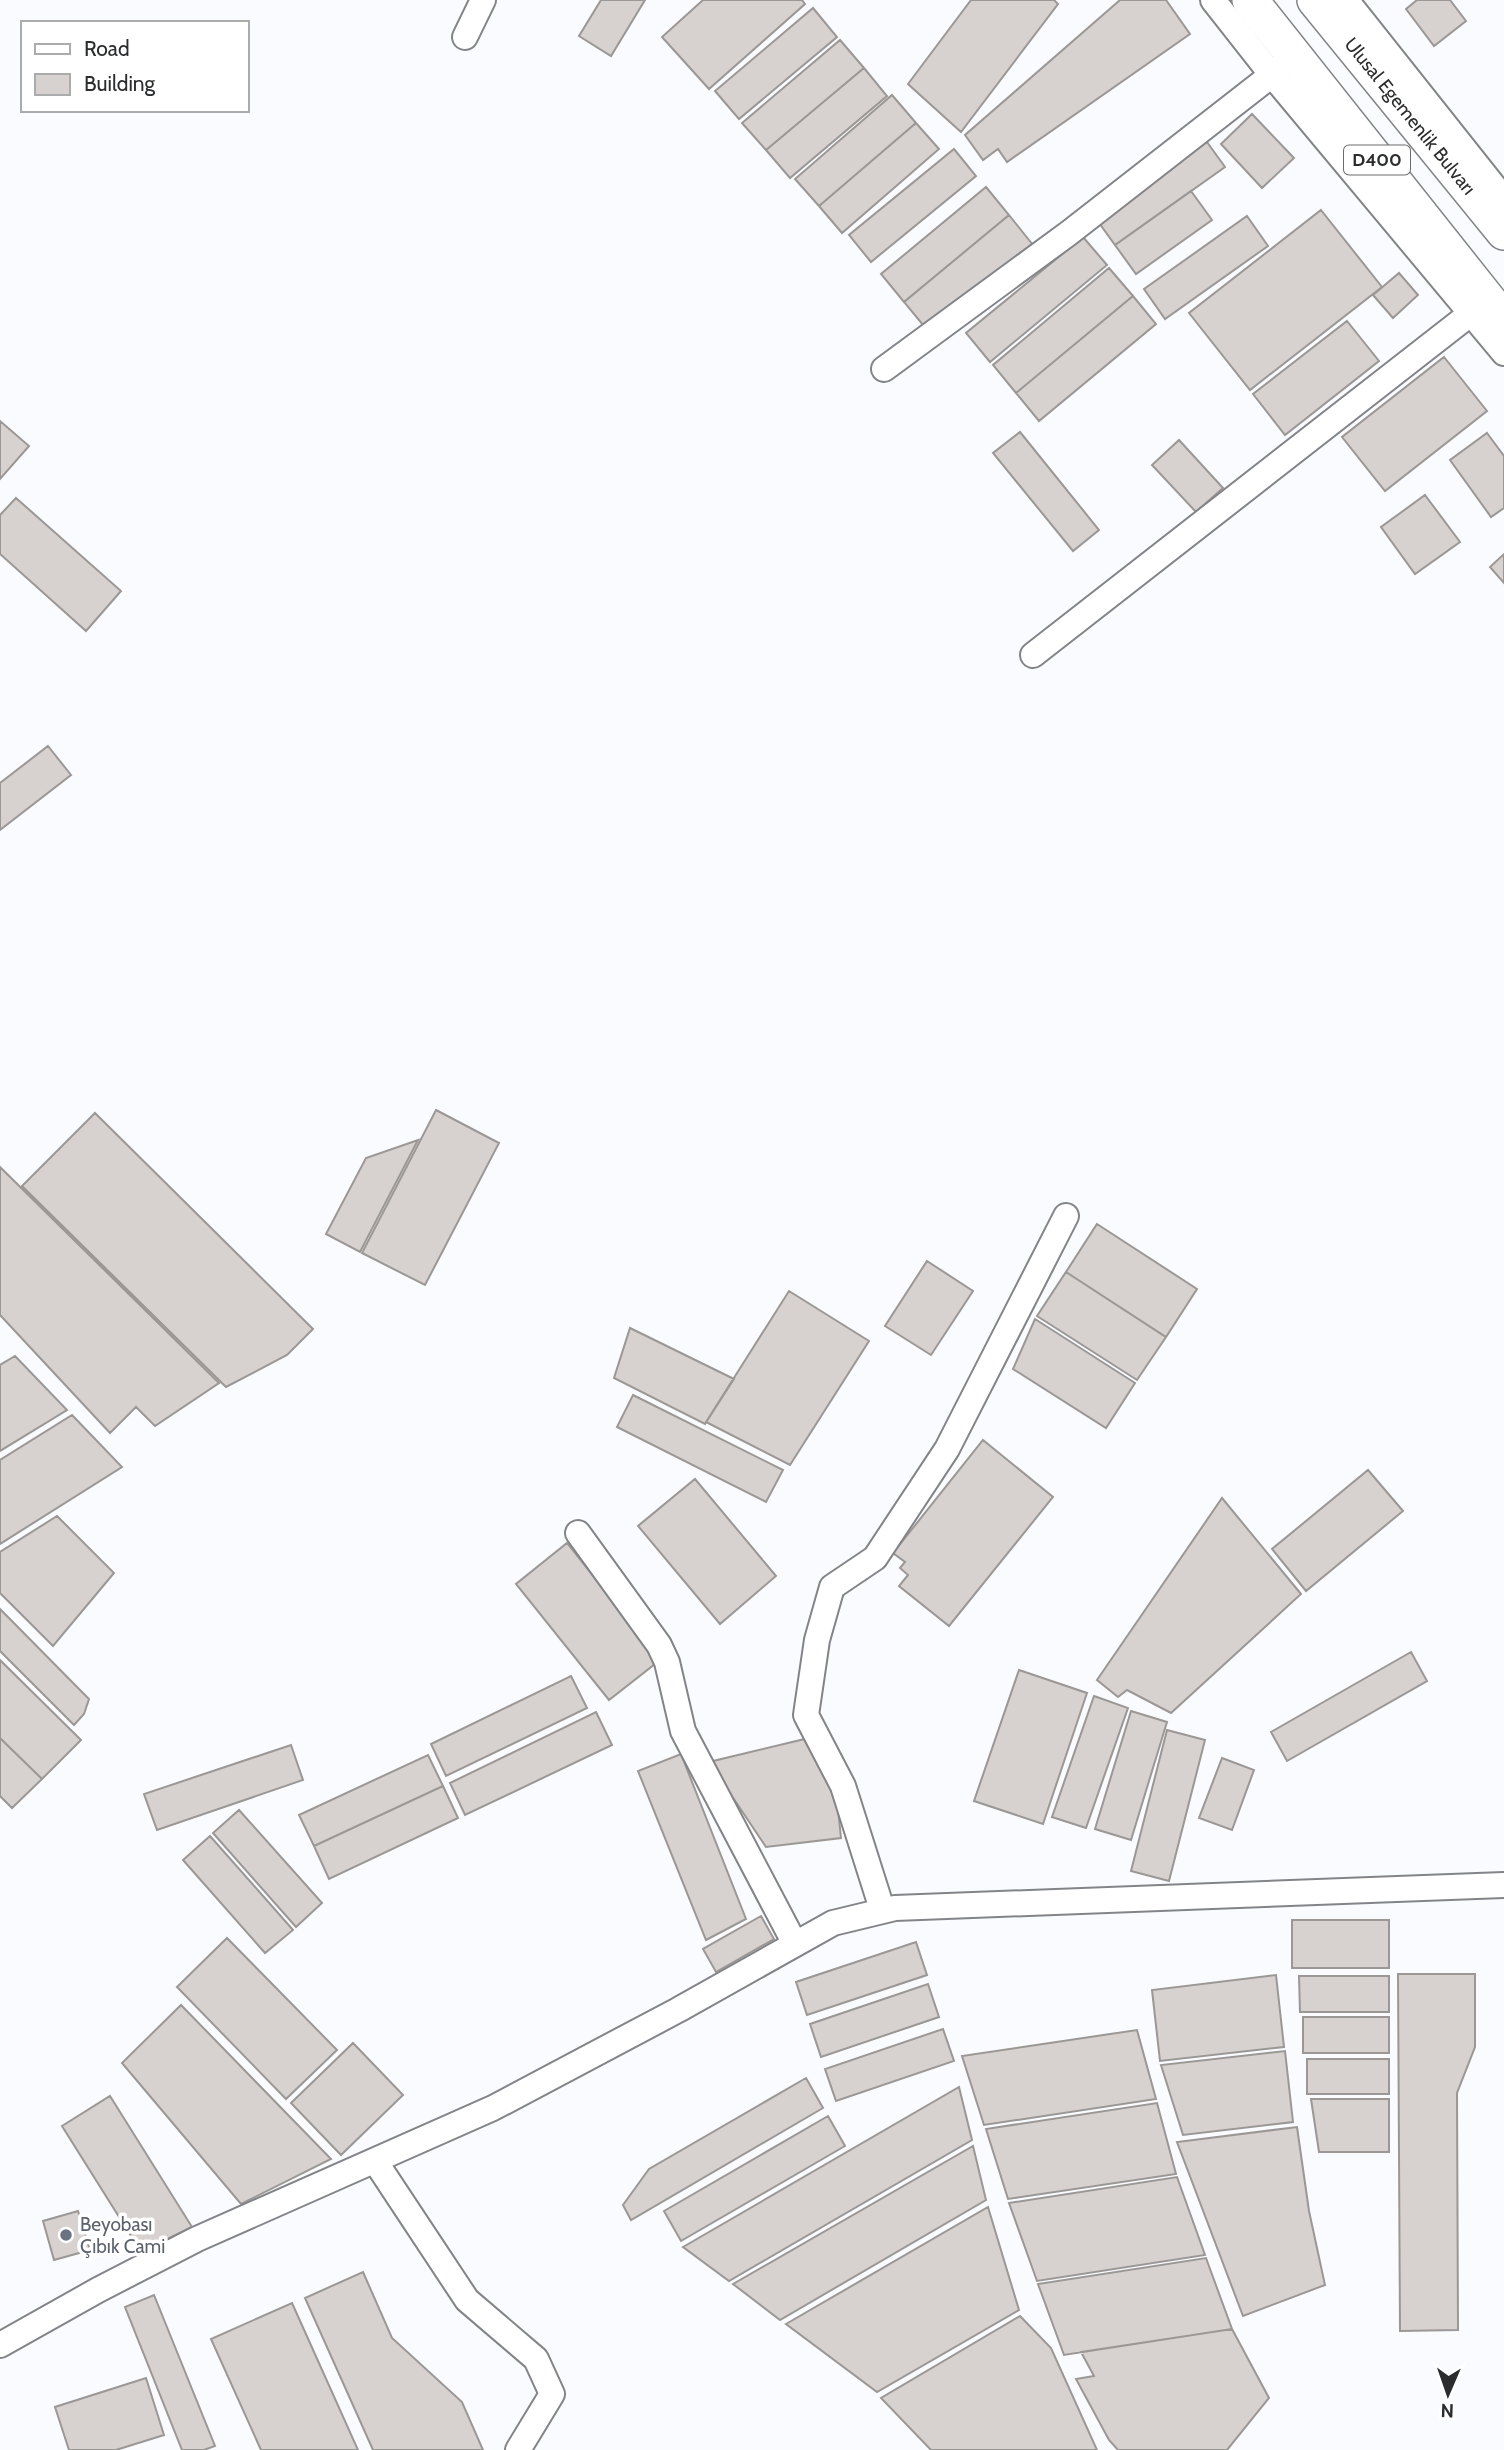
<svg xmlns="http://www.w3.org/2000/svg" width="1504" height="2450" viewBox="0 0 1504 2450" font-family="Cabin,sans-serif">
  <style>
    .building { fill: #d7d2d0; stroke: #9b9795; stroke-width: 2 }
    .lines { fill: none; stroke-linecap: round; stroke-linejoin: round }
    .minor-casing { stroke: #838488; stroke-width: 28 }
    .highway-casing { stroke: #838488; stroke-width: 38 }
    .minor { stroke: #fff; stroke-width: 24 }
    .highway { stroke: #fff; stroke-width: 35 }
    .worship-dot { fill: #6b7280; stroke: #fff; stroke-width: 2.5 }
    .labels { text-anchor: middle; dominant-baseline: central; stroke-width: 7; stroke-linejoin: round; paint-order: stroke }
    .shield { fill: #fff; stroke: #6b6b6c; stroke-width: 2 }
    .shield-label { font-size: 18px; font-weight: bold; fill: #2b2c2d }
    .street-label { font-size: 19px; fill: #2b2c2d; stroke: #fff }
    .worship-label { font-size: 19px; fill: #5b616d; stroke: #fff; text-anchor: start }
  </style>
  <rect width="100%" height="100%" fill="#f9fbff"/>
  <path class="building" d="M601 0H645L611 56 579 36Z
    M703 0H802L805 4 709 89 662 37Z
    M971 0H1054L1058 4 961 132 908 84Z
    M1120 0H1166L1190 34 1007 162 998 149 983 160 965 135Z
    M1417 0H1450L1466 21 1434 46 1406 9Z
    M813 8 837 37 739 119 715 91Z
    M840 40 864 68 766 150 742 123Z
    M864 68 887 96 790 178 766 150Z
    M892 95 916 123 819 206 795 179Z
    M1252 114 1294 158 1262 188 1221 144Z
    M916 123 939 149 842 233 819 206Z
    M1207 142 1225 167 1115 245 1097 220Z
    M954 149 976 176 871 262 849 235Z
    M986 187 1009 215 904 302 881 274Z
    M1191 191 1212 220 1136 274 1115 245Z
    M1321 210 1382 287 1250 390 1189 313Z
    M1009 215 1033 245 928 331 904 302Z
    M1247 216 1268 246 1165 319 1144 289Z
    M1083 237 1107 265 990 362 966 333Z
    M1109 268 1133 296 1016 393 993 365Z
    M1399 273 1418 295 1393 318 1373 295Z
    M1133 296 1156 324 1039 421 1016 393Z
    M1347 321 1379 361 1285 435 1253 394Z
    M1444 357 1487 411 1385 491 1342 437Z
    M0 421 29 446 0 479Z
    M1020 432 1099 530 1073 551 993 453Z
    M1487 433 1504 456V508L1491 517 1450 460Z
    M1179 440 1223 488 1196 512 1152 465Z
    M1425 495 1460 542 1415 574 1381 527Z
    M16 498 121 591 86 631 0 554V515Z
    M1504 554V583L1490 567Z
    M48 746 71 775 0 830V783Z
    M436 1110 499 1143 425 1285 362 1253Z
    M95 1113 313 1329 287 1355 226 1387 22 1186Z
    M418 1140 360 1252 326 1234 366 1158Z
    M0 1167 219 1383 155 1426 136 1407 110 1433 0 1315Z
    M1097 1224 1197 1289 1166 1337 1066 1272Z
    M927 1261 973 1291 931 1355 885 1326Z
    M1066 1272 1166 1337 1137 1380 1037 1316Z
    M789 1291 869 1341 790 1465 706 1422Z
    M1035 1319 1135 1383 1106 1428 1013 1369Z
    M630 1328 734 1379 705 1424 614 1378Z
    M15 1356 67 1410 0 1451V1365Z
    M633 1395 783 1470 766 1502 617 1427Z
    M72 1415 122 1467 0 1544V1460Z
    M983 1440 1053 1497 949 1626 899 1586 908 1575 900 1568 905 1562 893 1553Z
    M1368 1470 1403 1511 1306 1591 1272 1549Z
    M695 1479 776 1576 720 1624 638 1526Z
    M1222 1498 1301 1594 1171 1713 1127 1690 1118 1697 1097 1680Z
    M57 1516 114 1573 53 1646 0 1593V1552Z
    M567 1543 660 1660 609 1700 516 1584Z
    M0 1609 89 1699 84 1714 74 1725 0 1651Z
    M1411 1652 1427 1681 1287 1761 1271 1732Z
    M0 1660 81 1740 42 1779 0 1738Z
    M1019 1670 1087 1693 1043 1824 974 1801Z
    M571 1676 587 1708 446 1776 431 1744Z
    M1094 1696 1128 1708 1086 1828 1052 1817Z
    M1131 1711 1167 1722 1131 1840 1095 1829Z
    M596 1712 612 1745 465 1815 450 1783Z
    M1167 1730 1205 1740 1169 1881 1131 1871Z
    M0 1738 42 1779 12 1808 0 1796Z
    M809 1738 834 1772 841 1838 766 1847 709 1762Z
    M291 1745 303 1780 157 1830 144 1794Z
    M681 1754 746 1919 706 1940 638 1771Z
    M428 1755 443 1786 314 1846 299 1815Z
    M1222 1758 1254 1770 1232 1830 1199 1818Z
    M443 1786 458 1818 329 1879 314 1846Z
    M239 1810 322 1903 296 1927 213 1833Z
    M210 1836 293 1930 265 1953 183 1860Z
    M761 1916 774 1939 716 1972 703 1949Z
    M1292 1920H1389V1968H1292Z
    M227 1938 337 2050 286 2099 177 1987Z
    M916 1942 927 1975 807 2015 796 1982Z
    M1398 1974H1475V2047L1457 2093 1458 2330 1400 2331Z
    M1276 1975 1284 2047 1160 2061 1152 1990Z
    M1299 1976H1389V2012H1300Z
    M928 1984 939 2017 821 2057 810 2024Z
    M181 2005 331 2159 241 2204 122 2063Z
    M1303 2017H1389V2053H1303Z
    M943 2029 954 2061 836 2101 825 2069Z
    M1137 2030 1156 2099 984 2125 962 2056Z
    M353 2043 403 2095 341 2155 291 2103Z
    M1285 2051 1293 2122 1183 2135 1161 2065Z
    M1307 2059H1389V2094H1307Z
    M806 2078 823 2108 631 2220 623 2205 649 2169Z
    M959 2087 972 2140 729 2281 683 2247Z
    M110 2096 192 2227 141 2252 62 2126Z
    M1311 2099H1389V2152H1319Z
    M1157 2103 1176 2174 1008 2199 986 2129Z
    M828 2116 845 2146 681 2241 664 2211Z
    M1297 2127 1309 2211 1325 2285 1243 2316 1177 2142Z
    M973 2146 986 2200 780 2320 733 2284Z
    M1177 2177 1205 2255 1037 2281 1009 2203Z
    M988 2207 1019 2310 877 2392 786 2324Z
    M78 2211 90 2250 54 2260 43 2221Z
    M1206 2258 1232 2329 1064 2355 1038 2284Z
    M363 2272 392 2338 462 2402 483 2450H373L305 2298Z
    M154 2295 215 2446 204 2450H182L125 2307Z
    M292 2303 358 2450H261L211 2339Z
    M1020 2316 1051 2348 1097 2450H931L881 2398Z
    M1232 2329 1269 2398 1227 2450H1118L1109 2440 1076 2379 1094 2376 1081 2352Z
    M146 2378 164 2435 116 2450H69L55 2407Z"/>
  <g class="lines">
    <g class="minor-casing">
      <path id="minor" d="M1213 0 1272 75 1504 353
        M1346 0 1504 199
        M465 37 483 0
        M884 369 1069 233 1296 56
        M1033 655 1488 300
        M578 1533 659 1645 667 1662 683 1731 795 1944
        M882 1909 843 1786 806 1715 817 1640 832 1587 875 1558 947 1449 1066 1216
        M375 2161 467 2300 536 2359 552 2394 518 2450
        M0 2345 98 2290 197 2239 493 2108 678 2010 833 1923 895 1908 1504 1885"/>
    </g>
    <g class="highway-casing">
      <path id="highway" d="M1250 0 1504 320
        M1315 0 1504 232"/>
    </g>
    <use href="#minor" class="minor"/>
    <use href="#highway" class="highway"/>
  </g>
  <circle class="worship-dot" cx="66" cy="2235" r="7"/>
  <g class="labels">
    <rect class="shield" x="1344" y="145.5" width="66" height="29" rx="5"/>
    <g class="shield-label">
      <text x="1377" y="160">D400</text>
    </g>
    <g class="street-label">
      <text transform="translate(1410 116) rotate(51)">Ulusal Egemenlik Bulvarı</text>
    </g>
    <g class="worship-label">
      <text x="80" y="2224">Beyobası<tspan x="80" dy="22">Çıbık Cami</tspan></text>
    </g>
  </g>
  <rect x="21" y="21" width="228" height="91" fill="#ffffff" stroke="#aaabab" stroke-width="2"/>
  <rect x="35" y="44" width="35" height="10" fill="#ffffff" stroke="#aaabab" stroke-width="2"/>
  <text x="84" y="56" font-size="21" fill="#2b2c2d">Road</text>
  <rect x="35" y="74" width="35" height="21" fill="#d7d2d0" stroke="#aaabab" stroke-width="2"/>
  <text x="84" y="91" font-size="21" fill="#2b2c2d">Building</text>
  <g transform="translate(1448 2394) rotate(182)" stroke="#ffffff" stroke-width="5" paint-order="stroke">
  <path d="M0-5L12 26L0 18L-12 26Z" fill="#2b2c2d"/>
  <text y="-10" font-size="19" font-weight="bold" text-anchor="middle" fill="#2b2c2d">N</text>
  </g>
</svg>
